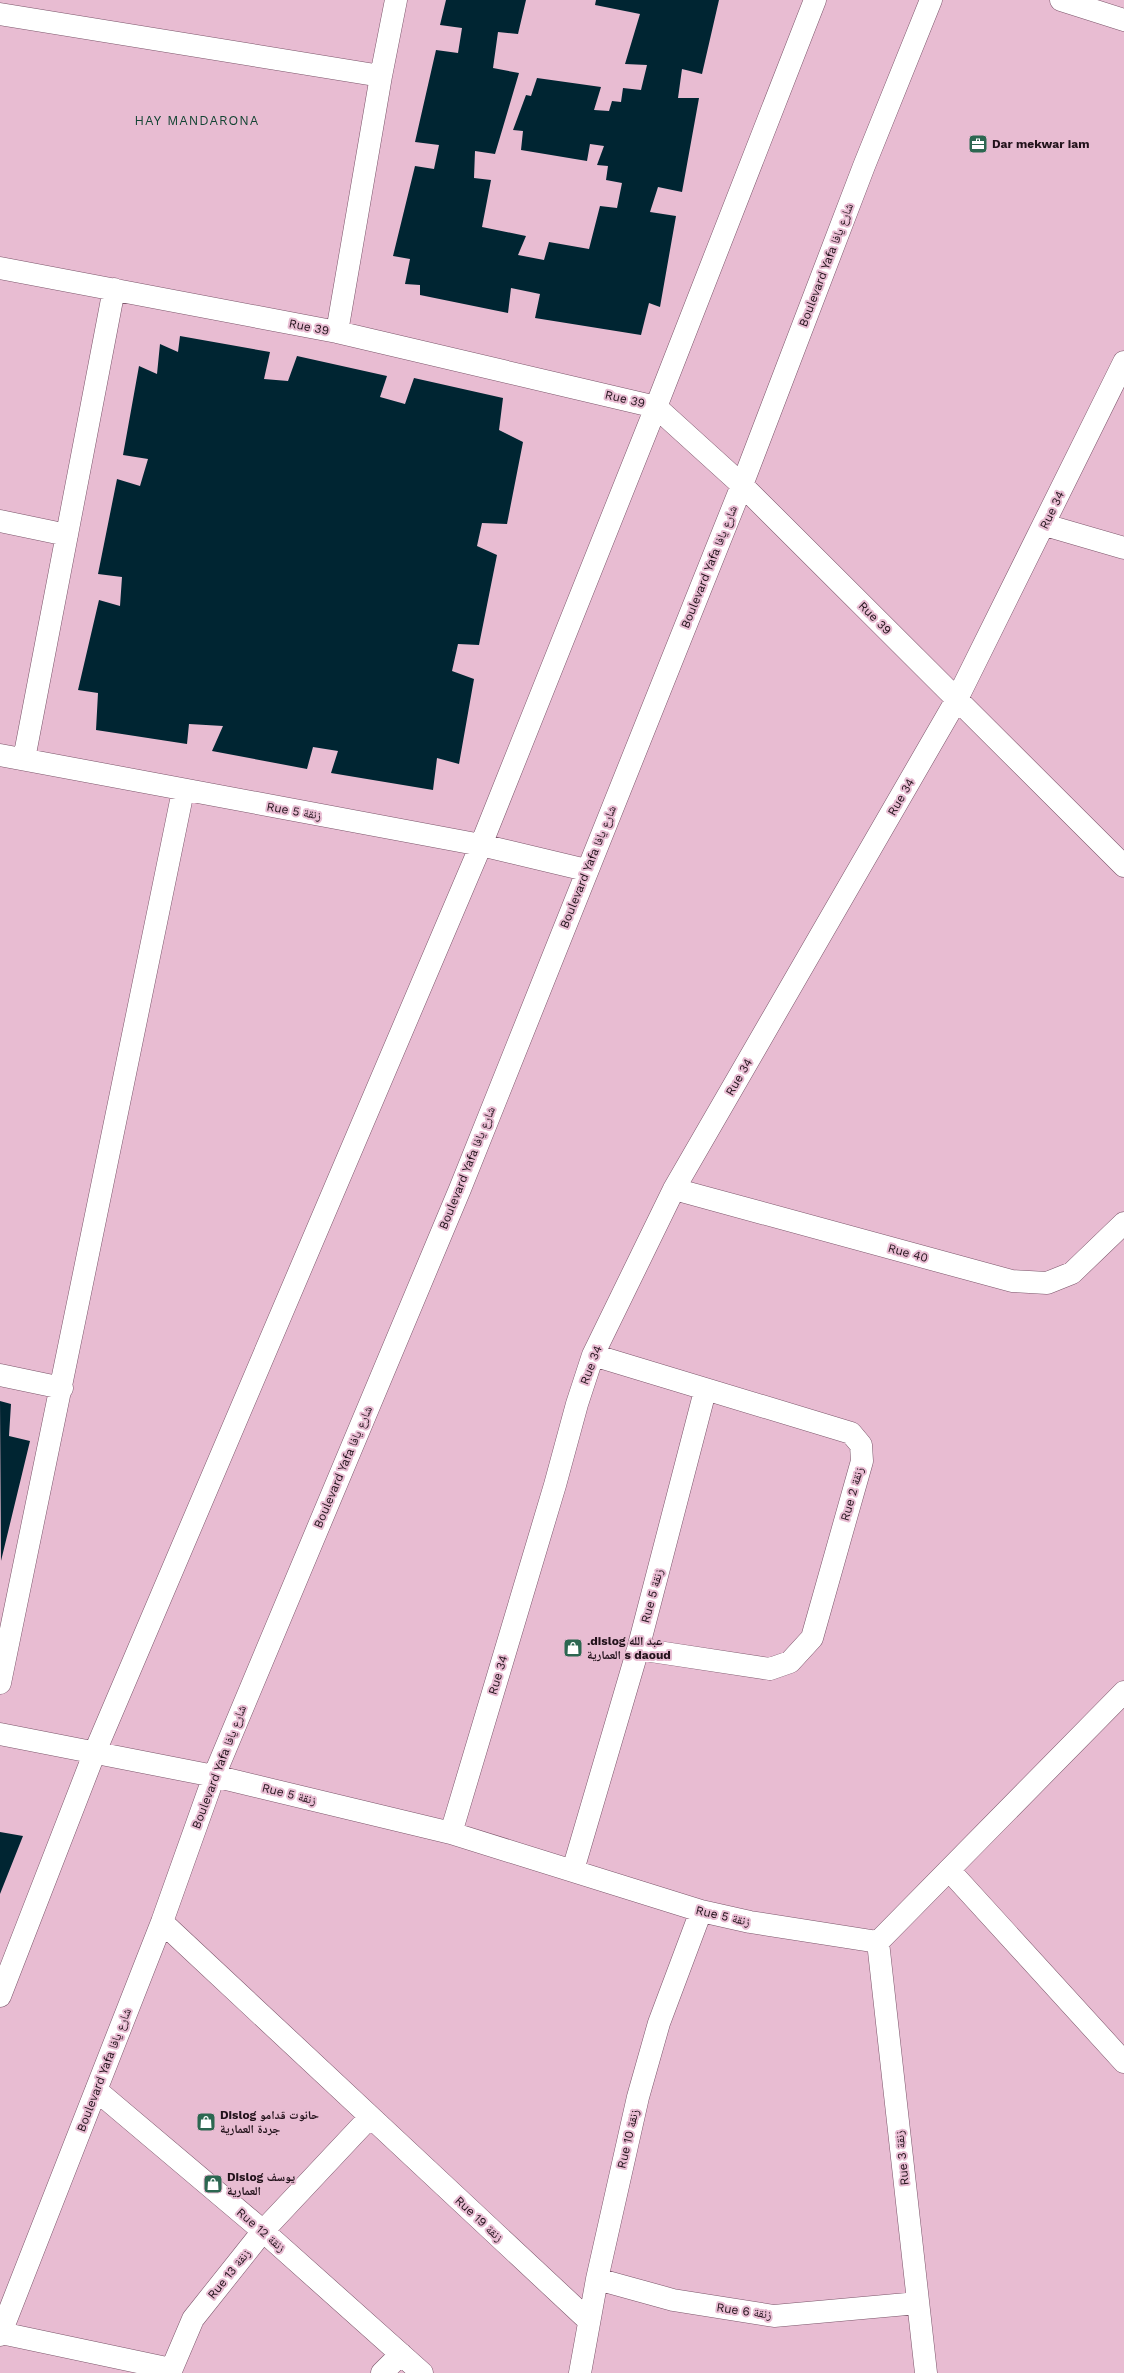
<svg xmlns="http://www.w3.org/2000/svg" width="1124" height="2373" viewBox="0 0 1124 2373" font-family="'Work Sans','Noto Naskh Arabic',sans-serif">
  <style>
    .building { fill: #002532 }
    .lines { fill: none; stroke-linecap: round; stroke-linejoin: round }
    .minor-casing { stroke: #7b556a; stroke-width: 23 }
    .minor { stroke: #fff; stroke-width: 22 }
    .labels { text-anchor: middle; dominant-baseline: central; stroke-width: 4; stroke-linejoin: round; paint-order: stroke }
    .poi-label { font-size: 12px; font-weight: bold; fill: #22121b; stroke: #e8bcd2; text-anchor: start }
    .street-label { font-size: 12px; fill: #22121b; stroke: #e8bcd2 }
    .neighbourhood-label { font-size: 13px; letter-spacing: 1px; fill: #134433; stroke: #e8bcd2 }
  </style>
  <rect width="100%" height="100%" fill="#e8bcd2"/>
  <path class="building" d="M446 0H526L518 34 498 32 493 68 519 73 495 154 475 151 474 178 491 180 482 227 526 236 518 255 544 260 549 242 589 249 600 206 617 208 622 183 606 180 608 166 597 165 604 146 590 144 587 161 521 150 523 131 513 130 526 95 531 96 537 78 601 87 594 110 609 111 612 101 621 102 623 88 641 90 647 65 625 64 640 14 595 5 596 0H719L702 74 682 69 678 98H699L682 192 658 187 650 212 676 216 660 307 649 303 641 335 535 318 540 294 511 288 508 313 420 295V285L405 284 410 259 393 256 415 166 434 169 439 145 415 142 436 50 458 53 462 28 440 25Z
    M180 336 270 352 264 379 288 381 297 356 387 376 380 397 405 404 414 378 503 398 499 430 523 442 507 524 482 523 477 546 497 555 479 645 458 644 452 671 474 679 459 764 437 758 433 790 331 773 338 751 313 747 307 769 212 751 223 726 189 724 187 744 96 730 98 693 78 690 99 600 120 606 122 577 98 574 117 479 140 486 148 459 123 455 139 366 157 374 160 344 178 352Z
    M0 1401 11 1404 9 1436 30 1441 1 1561Z
    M0 1832 23 1836 0 1894Z"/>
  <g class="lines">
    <g class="minor-casing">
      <path id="minor" d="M1061 0 1124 20
        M0 14 381 76
        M0 268 337 332 656 407 742 485 1124 866
        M337 332 381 76 396 0
        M0 521 67 535
        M1045 525 1124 548
        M0 755 481 845 586 870
        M24 759 114 289
        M674 1189 1012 1281 1047 1283 1072 1273 1124 1223
        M593 1355 851 1433 861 1445 862 1461 812 1638 790 1662 770 1669 638 1649
        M0 1375 62 1388
        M0 1683 183 791
        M0 1734 214 1776 451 1833 701 1911 750 1922 878 1942
        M451 1833 555 1485 577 1404 593 1355 674 1189 957 699 1124 362
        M573 1870 638 1649 705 1391
        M949 1870 1124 2062
        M162 1922 588 2320
        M878 1942 926 2373
        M878 1942 1124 1692
        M0 1996 94 1754 481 845 656 407 815 0
        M96 2090 263 2231 422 2373
        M597 2279 673 2300 774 2316 918 2303
        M1 2333 171 2369
        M0 2335 162 1922 214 1776 460 1189 742 485 864 166 931 0
        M170 2373 193 2319 263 2231 370 2117
        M382 2373 401 2354
        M580 2373 597 2279 638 2097 659 2023 701 1911"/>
    </g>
    <use href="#minor" class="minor"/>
  </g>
  <defs>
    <g id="office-square" transform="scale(1)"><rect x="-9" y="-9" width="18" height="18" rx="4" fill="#2c6751" stroke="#e8bcd2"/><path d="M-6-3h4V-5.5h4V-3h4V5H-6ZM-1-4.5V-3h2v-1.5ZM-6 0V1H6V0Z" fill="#fff"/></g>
    <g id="shop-square" transform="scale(1)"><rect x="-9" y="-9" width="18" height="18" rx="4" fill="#2c6751" stroke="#e8bcd2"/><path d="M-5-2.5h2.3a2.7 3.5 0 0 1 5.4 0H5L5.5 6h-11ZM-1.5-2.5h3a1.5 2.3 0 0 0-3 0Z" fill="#fff"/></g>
  </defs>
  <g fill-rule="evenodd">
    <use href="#office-square" x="978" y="144"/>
    <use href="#shop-square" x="573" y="1648"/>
    <use href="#shop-square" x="206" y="2122"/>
    <use href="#shop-square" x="213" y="2184"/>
  </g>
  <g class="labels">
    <g class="poi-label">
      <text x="992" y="144">Dar mekwar iam</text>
      <text x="587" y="1641">.dislog عبد الله<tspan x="587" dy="14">العمارية s daoud</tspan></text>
      <text x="220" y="2115">Dislog حانوت قدامو<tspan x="220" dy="14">جردة العمارية</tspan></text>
      <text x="227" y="2177">Dislog يوسف<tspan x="227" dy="14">العمارية</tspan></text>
    </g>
    <g class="street-label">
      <text transform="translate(826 265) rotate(-69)">Boulevard Yafa شارع يافا</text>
      <text transform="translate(309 327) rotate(11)">Rue 39</text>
      <text transform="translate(625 399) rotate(13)">Rue 39</text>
      <text transform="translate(1052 510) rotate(-64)">Rue 34</text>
      <text transform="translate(709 567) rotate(-68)">Boulevard Yafa شارع يافا</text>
      <text transform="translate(875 618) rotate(45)">Rue 39</text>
      <text transform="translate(901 797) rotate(-60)">Rue 34</text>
      <text transform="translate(294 811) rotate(10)">Rue 5 زنقة</text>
      <text transform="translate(588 867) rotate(-68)">Boulevard Yafa شارع يافا</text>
      <text transform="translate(739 1077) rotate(-60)">Rue 34</text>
      <text transform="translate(467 1168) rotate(-68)">Boulevard Yafa شارع يافا</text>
      <text transform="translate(908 1253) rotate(15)">Rue 40</text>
      <text transform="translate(591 1365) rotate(-69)">Rue 34</text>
      <text transform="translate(343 1467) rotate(-67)">Boulevard Yafa شارع يافا</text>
      <text transform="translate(852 1494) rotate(-74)">Rue 2 زنقة</text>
      <text transform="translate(652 1596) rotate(-75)">Rue 5 زنقة</text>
      <text transform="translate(498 1675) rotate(-73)">Rue 34</text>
      <text transform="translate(219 1767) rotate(-69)">Boulevard Yafa شارع يافا</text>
      <text transform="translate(289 1794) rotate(14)">Rue 5 زنقة</text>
      <text transform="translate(723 1916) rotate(13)">Rue 5 زنقة</text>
      <text transform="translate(104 2070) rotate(-69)">Boulevard Yafa شارع يافا</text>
      <text transform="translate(628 2139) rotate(-77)">Rue 10 زنقة</text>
      <text transform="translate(902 2158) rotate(-96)">Rue 3 زنقة</text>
      <text transform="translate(479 2219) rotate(43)">Rue 19 زنقة</text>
      <text transform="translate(261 2230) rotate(41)">Rue 12 زنقة</text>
      <text transform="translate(229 2274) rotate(-51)">Rue 13 زنقة</text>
      <text transform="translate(744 2311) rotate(8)">Rue 6 زنقة</text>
    </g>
    <g class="neighbourhood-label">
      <text x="197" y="120">HAY MANDARONA</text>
    </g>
  </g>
</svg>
